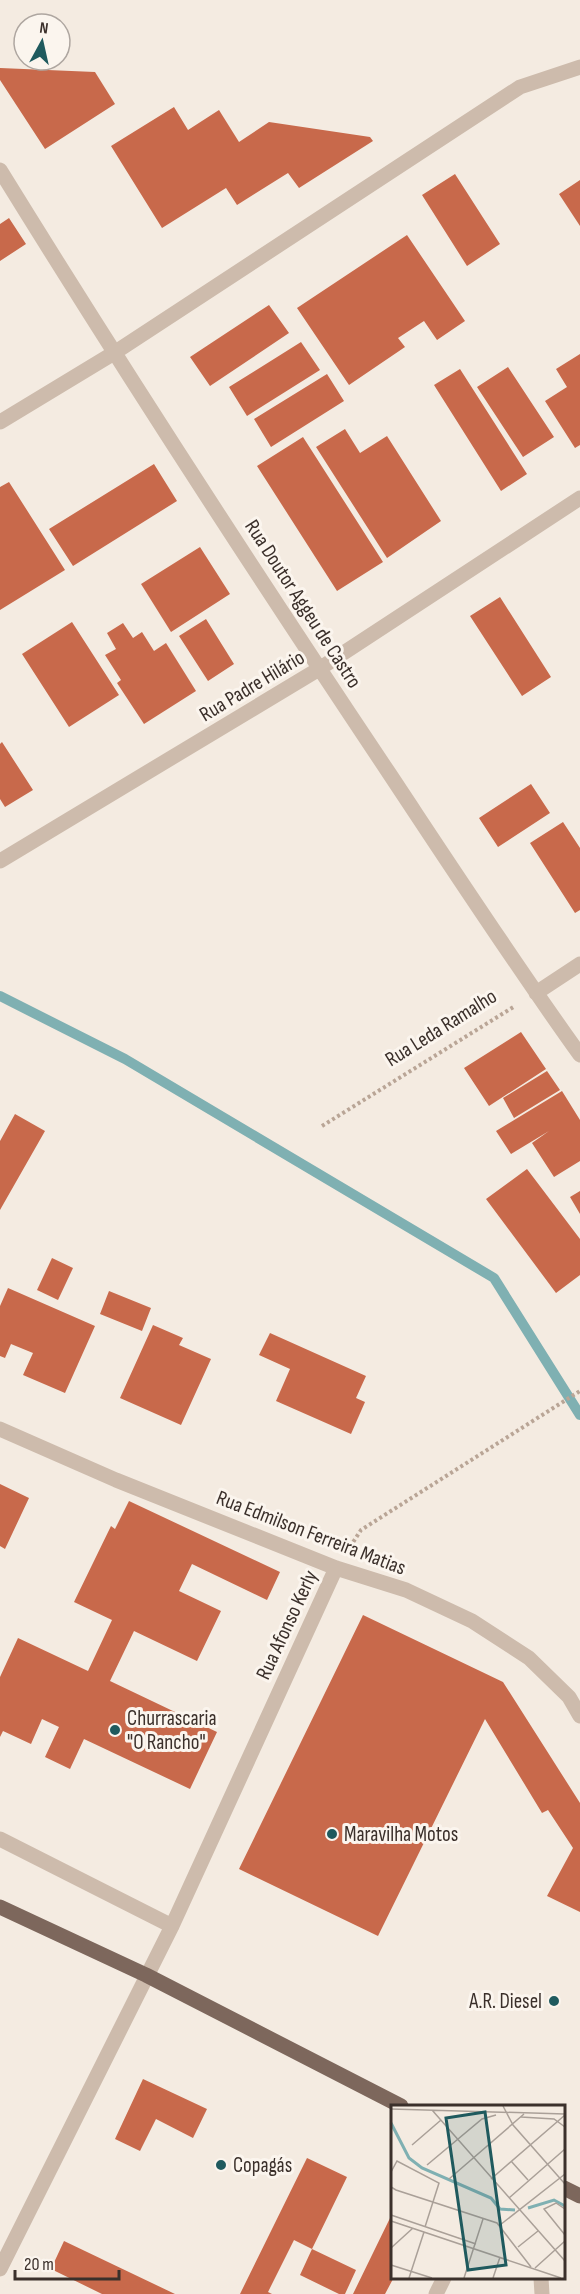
<svg xmlns="http://www.w3.org/2000/svg" width="580" height="2294" viewBox="0 0 580 2294" font-family="'Sofia Sans Condensed',sans-serif">
  <style>
    .lines { fill: none; stroke-linecap: round; stroke-linejoin: round }
    .stream { stroke: #7fb0b2; stroke-width: 10 }
    .building { fill: #c8694b }
    .path { stroke: #b9a596; stroke-width: 4; stroke-dasharray: 3 3; stroke-linecap: butt }
    .minor { stroke: #cdbbac; stroke-width: 15 }
    .major { stroke: #7d675c; stroke-width: 15 }
    .poi-dot { fill: #1f5a5e; stroke: #fbf5ee; stroke-width: 2 }
    .labels { text-anchor: middle; dominant-baseline: central; stroke-width: 6; stroke-linejoin: round; paint-order: stroke }
    .street-label { font-size: 21px; fill: #3b302b; stroke: #fbf5ee }
    .poi-label { font-size: 21px; fill: #3b302b; stroke: #fbf5ee; text-anchor: start }
    .inset-river { fill: none; stroke: #7fb0b2; stroke-width: 3 }
    .inset-road { fill: none; stroke: #aaa098; stroke-width: 1.5 }
    .view { fill: #1f5a5e; fill-opacity: 0.15; stroke: #1f5a5e; stroke-width: 3 }
    .inset-edge { fill: none; stroke: #3b302b; stroke-width: 3 }
  </style>
  <rect width="100%" height="100%" fill="#f4ebe1"/>
  <g class="lines">
    <path class="stream" d="M0 996 125 1059 494 1278 580 1415"/>
  </g>
  <path class="building" d="M0 68 95 72 115 104 45 149 0 80Z
    M174 107 188 130 219 110 239 142 269 122 370 137 373 141 299 188 288 173 237 205 226 188 162 228 111 146Z
    M455 174 500 244 467 266 422 195Z
    M580 180V226L559 194Z
    M9 218 26 244 0 261V224Z
    M407 235 465 321 437 340 424 321 398 338 405 347 349 385 297 308Z
    M269 305 289 333 210 386 190 357Z
    M301 342 320 370 247 416 229 387Z
    M580 354V445L575 448 545 401 567 387 556 369Z
    M508 367 554 437 523 457 477 387Z
    M460 369 527 474 501 491 434 385Z
    M327 374 344 401 271 447 254 419Z
    M345 429 360 453 387 436 441 521 387 558 316 447Z
    M303 437 383 562 337 591 257 466Z
    M154 464 177 501 73 566 49 529Z
    M9 482 65 570 0 610V487Z
    M200 547 230 594 171 632 141 584Z
    M500 597 551 677 522 696 470 616Z
    M206 619 234 664 208 681 179 636Z
    M72 622 119 695 69 727 22 654Z
    M123 623 133 638 142 632 154 651 166 643 196 691 144 724 117 683 121 680 105 655 116 649 107 633Z
    M2 742 33 790 5 807 0 799V744Z
    M531 784 550 813 498 847 479 818Z
    M563 822 580 848V910L575 913 530 843Z
    M521 1032 546 1069 489 1106 464 1068Z
    M547 1071 560 1090 514 1118 503 1098Z
    M562 1091 580 1120V1161L554 1177 532 1143 549 1131 511 1154 496 1131Z
    M15 1114 45 1131 0 1210V1141Z
    M527 1169 580 1239V1275L556 1293 486 1199Z
    M580 1191V1214L570 1197Z
    M52 1258 73 1268 58 1300 37 1290Z
    M8 1288 95 1326 65 1393 23 1375 33 1353 11 1344 5 1358 0 1356V1306Z
    M109 1291 151 1308 142 1331 100 1314Z
    M153 1325 183 1338 179 1345 211 1359 181 1425 120 1398Z
    M270 1333 366 1376 356 1398 365 1402 351 1434 276 1401 290 1369 259 1355Z
    M0 1484 29 1498 5 1549 0 1546Z
    M129 1501 280 1572 267 1600 192 1564 179 1591 221 1611 197 1661 134 1631 110 1681 217 1732 190 1789 84 1739 70 1769 45 1757 59 1727 42 1719 31 1744 3 1731 0 1737V1677L18 1638 88 1671 112 1620 74 1602 111 1526 115 1529Z
    M363 1615 503 1682 580 1803V1912L547 1896 573 1848 548 1810 542 1813 485 1719 378 1936 239 1869Z
    M143 2079 207 2109 193 2138 156 2119 140 2151 115 2139Z
    M307 2158 347 2177 312 2249 294 2240 268 2292 272 2294H240Z
    M392 2214 393 2279 385 2294H353Z
    M64 2241 175 2294H102L51 2269Z
    M312 2249 356 2270 345 2294H339L300 2275Z"/>
  <g class="lines">
    <path class="path" d="M322 1126 515 1006
      M350 1547 361 1530 580 1391"/>
    <path class="minor" d="M0 170C126 374 256 574 389 773 452 868 514 963 580 1055
      M0 422 114 353 520 87 580 67
      M0 861 319 669 580 498
      M536 993 580 964
      M0 1429 116 1480 336 1568 406 1590 472 1621 529 1658 569 1697 580 1716
      M0 1839 172 1926
      M0 2269 172 1926 336 1568
      M541 2278 542 2294
      M436 2294 444 2278"/>
    <path class="major" d="M0 1907 146 1975 401 2106
      M564 2188 580 2196"/>
  </g>
  <g class="poi-dot">
    <circle cx="115" cy="1730" r="6"/>
    <circle cx="332" cy="1834" r="6"/>
    <circle cx="554" cy="2001" r="6"/>
    <circle cx="221" cy="2165" r="6"/>
  </g>
  <g class="labels">
    <g class="street-label">
      <text transform="translate(303 604) rotate(57)">Rua Doutor Aggeu de Castro</text>
      <text transform="translate(252 686) rotate(-31)">Rua Padre Hilário</text>
      <text transform="translate(441 1028) rotate(-32)">Rua Leda Ramalho</text>
      <text transform="translate(311 1533) rotate(21)">Rua Edmilson Ferreira Matias</text>
      <text transform="translate(287 1625) rotate(-65)">Rua Afonso Kerly</text>
    </g>
    <g class="poi-label">
      <text x="127" y="1718">Churrascaria<tspan x="127" dy="24">"O Rancho"</tspan></text>
      <text x="344" y="1834">Maravilha Motos</text>
      <text x="542" y="2001" text-anchor="end">A.R. Diesel</text>
      <text x="233" y="2165">Copagás</text>
    </g>
  </g>
  <g transform="translate(391 2105)">
    <rect width="174" height="174" fill="#f4ebe1"/>
    <path class="inset-river" d="M0 18 18 53 31 63 100 93 109 104 124 105M137 103 163 95 174 101"/>
    <path class="inset-road" d="M112 1 122 20 174 79M0 4 174 9M41 5 174 156M130 12 163 14 174 22M21 40 50 15M120 56 137 75M36 60 91 14 105 10M0 67 6 56 48 78 34 122M0 72V82L5 85 106 118 140 162M58 74 133 9M100 74 174 10M118 93 174 44M174 104 165 98 153 104 174 130M0 110 85 139M0 116 170 173M109 120 174 69M127 142 147 126M0 143 22 123M0 160 41 173M144 163 174 136M18 173 33 127M73 173 92 114M102 173 109 152"/>
    <path class="view" d="M94 7 115 160 77 165 55 13Z"/>
    <rect width="174" height="174" class="inset-edge"/>
  </g>
  <g transform="translate(42 42) rotate(8)"><circle r="28" fill="#fbf5ee" stroke="#aea6a0" stroke-width="1.5"/>
  <path d="M0-4.5L10 22L0 15L-10 22Z" fill="#1f5a5e"/>
  <text y="-9" font-size="16" font-weight="bold" text-anchor="middle" fill="#3b302b">N</text>
  </g>
  <path d="M15 2270v9h104v-9" fill="none" stroke="#3b302b" stroke-width="3"/>
  <text x="24" y="2270" font-size="18" fill="#3b302b" stroke="#fbf5ee" stroke-width="4.5" paint-order="stroke">20 m</text>
</svg>
